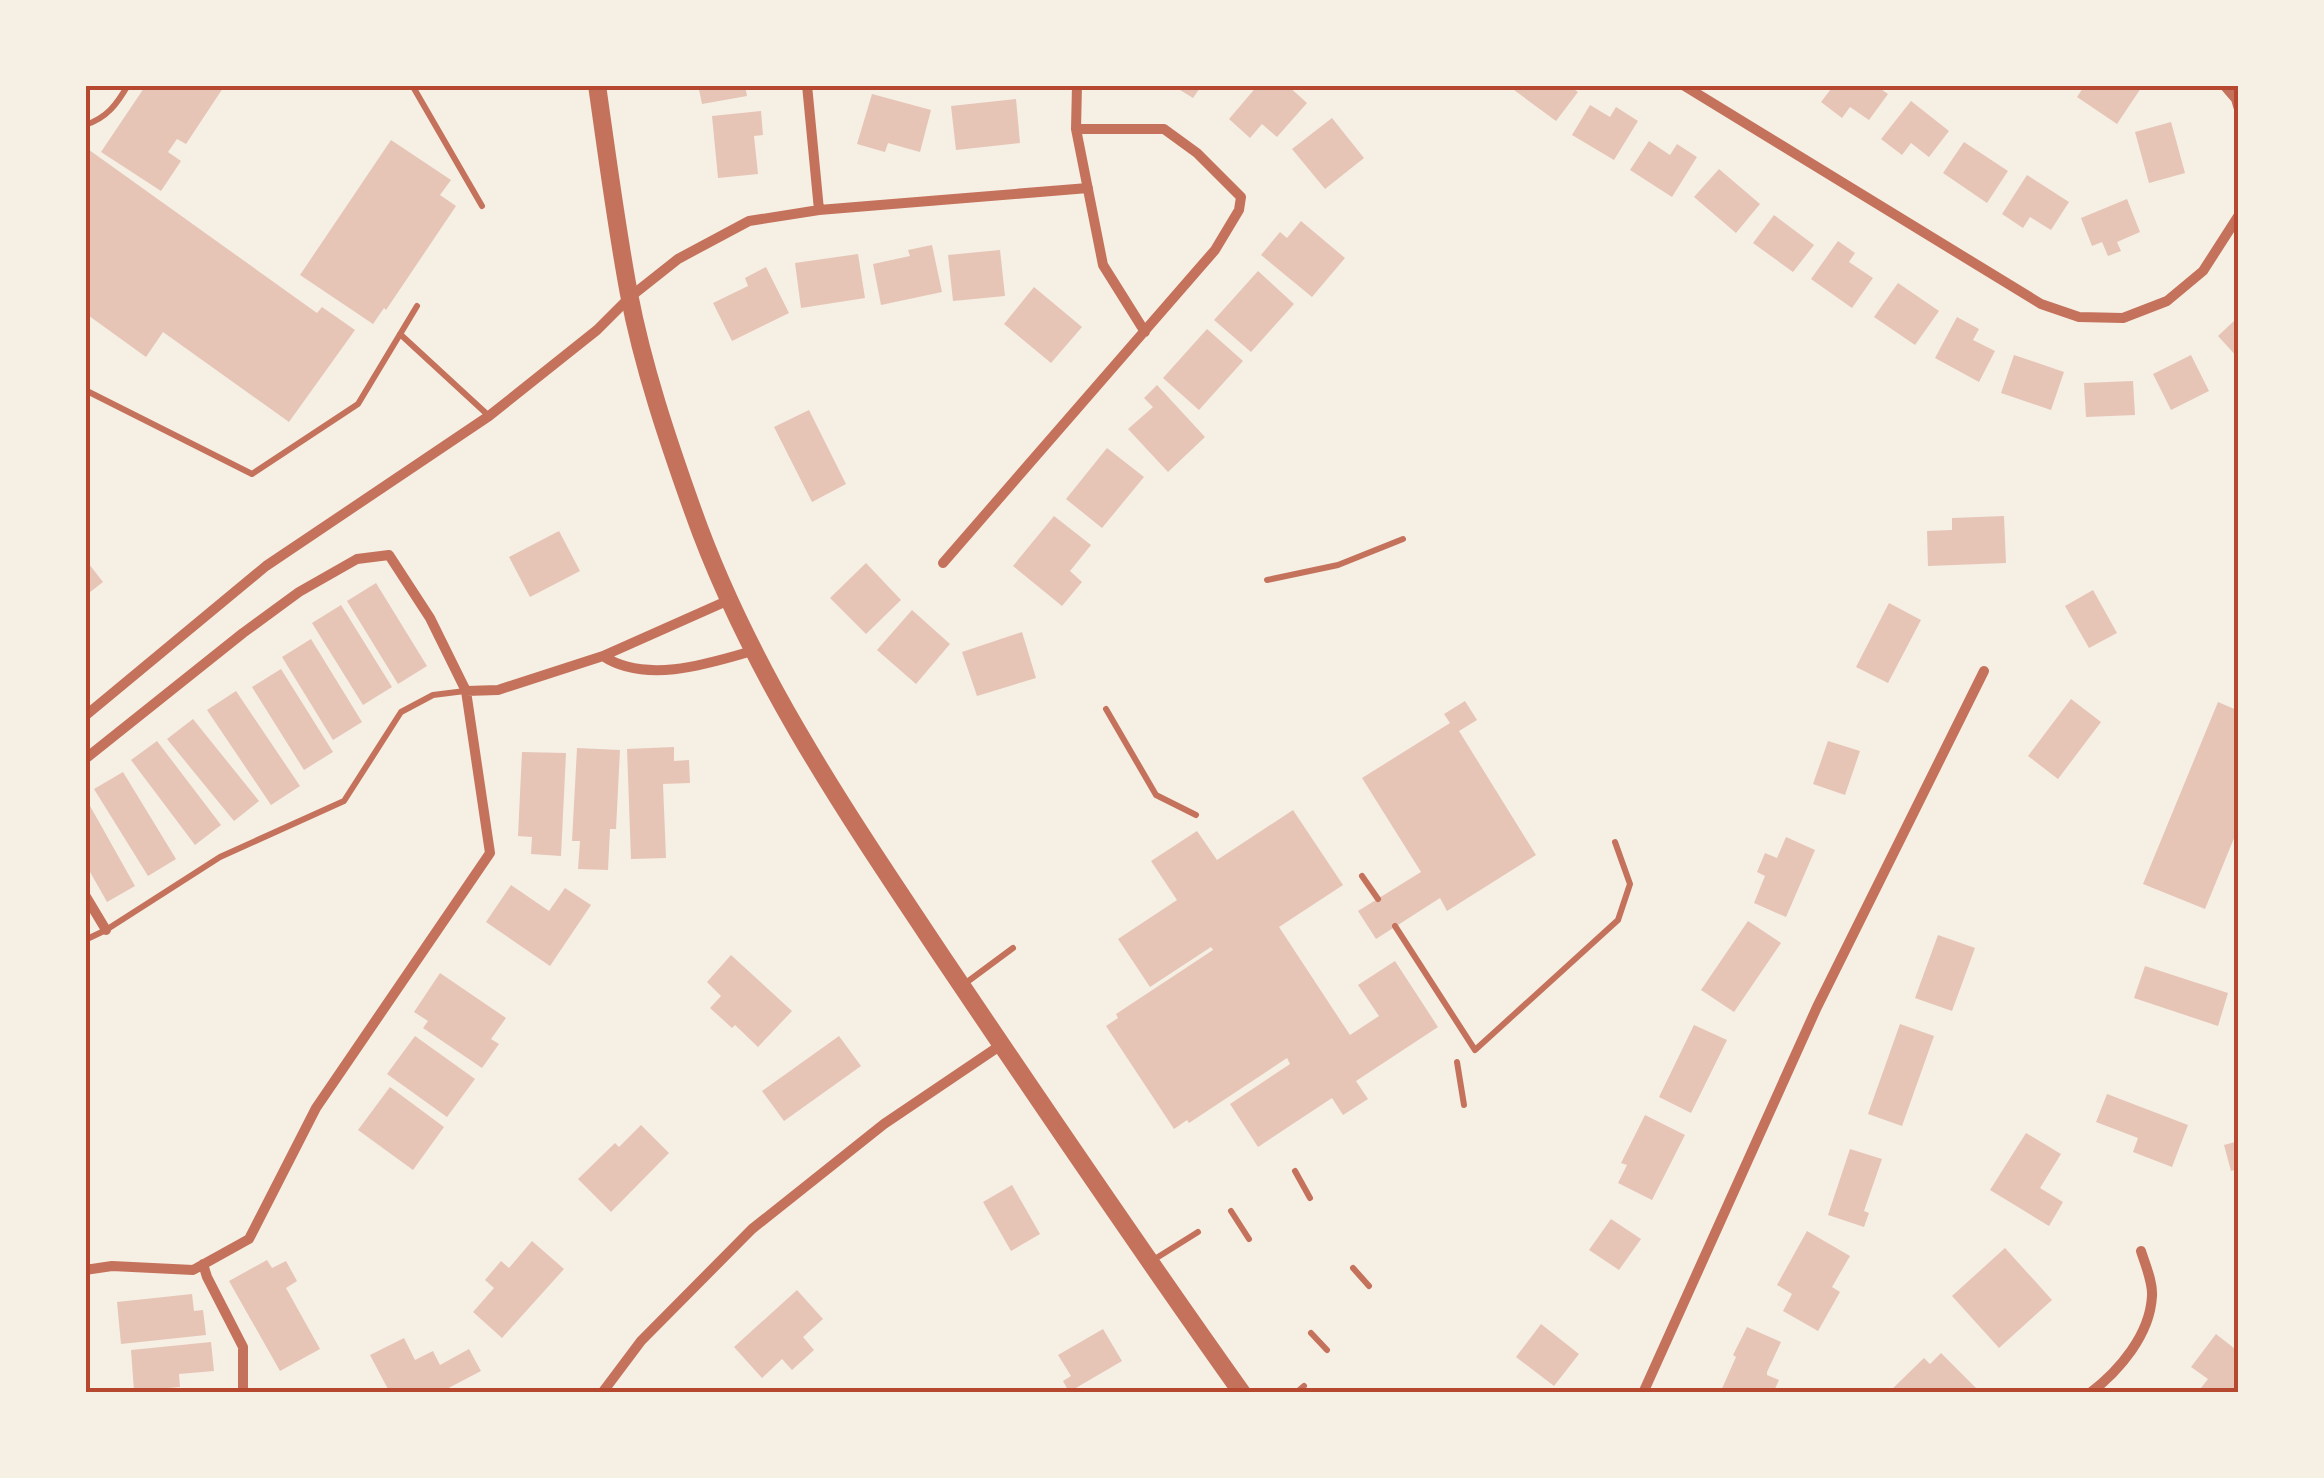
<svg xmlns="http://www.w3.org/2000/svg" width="2324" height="1478" viewBox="0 0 2324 1478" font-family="Roboto,sans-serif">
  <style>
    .building { fill: #e6c5b7 }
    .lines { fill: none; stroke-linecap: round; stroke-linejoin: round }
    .service { stroke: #c5725c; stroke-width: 6 }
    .minor { stroke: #c5725c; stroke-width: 10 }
    .tertiary { stroke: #c5725c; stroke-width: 18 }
    .neatline { fill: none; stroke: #b5482f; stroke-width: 4 }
  </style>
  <rect width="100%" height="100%" fill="#f6efe4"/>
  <path class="building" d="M146 85H225L186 144 177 139 168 152 181 161 161 191 101 152Z
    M698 85H745L747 96 702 104Z
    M1172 85H1202L1193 98Z
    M1258 85H1287L1307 103 1277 137 1262 124 1250 138 1229 119Z
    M1518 85H1568L1578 92 1556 121 1514 90Z
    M1834 85H1875L1888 94 1869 120 1850 107 1842 118 1821 102Z
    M2085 85H2143L2117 124 2077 97Z
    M872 94 931 110 920 152 888 143 885 152 857 144Z
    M1016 99 1020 143 956 150 951 106Z
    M1911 101 1949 131 1929 157 1911 143 1902 155 1881 139Z
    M1590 105 1610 117 1616 107 1638 121 1614 160 1572 135Z
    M761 111 763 135 754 136 758 174 718 178 712 116Z
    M1332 118 1364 158 1325 189 1292 149Z
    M2171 122 2185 173 2149 183 2135 132Z
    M391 140 451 180 440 195 456 206 386 310 384 308 373 324 300 275Z
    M1649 141 1670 155 1677 144 1697 157 1672 197 1630 170Z
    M1964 142 2008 171 1987 203 1943 173Z
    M85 147 317 313 322 307 355 330 289 422 163 332 146 357 85 313Z
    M1719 169 1760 204 1736 233 1694 197Z
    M2027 175 2069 202 2051 230 2030 217 2023 228 2002 214Z
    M2127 199 2140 232 2117 242 2121 251 2108 256 2102 242 2092 246 2081 218Z
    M1774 215 1814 245 1793 272 1753 243Z
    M1301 221 1345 258 1312 297 1261 255 1280 232 1287 238Z
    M1838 241 1855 253 1849 262 1873 278 1852 308 1811 279Z
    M932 245 942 292 881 305 873 264 910 256 908 250Z
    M1000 250 1005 296 953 301 948 255Z
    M858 254 865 298 801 308 795 263Z
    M766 267 789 313 732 341 713 303 748 286 745 278Z
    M1258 271 1294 304 1251 352 1214 320Z
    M1898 283 1939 311 1915 345 1874 317Z
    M1034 287 1082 327 1051 363 1004 324Z
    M1957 317 1979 329 1973 340 1995 351 1979 382 1935 358Z
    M2235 320 2239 324V359L2218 336Z
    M1207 329 1243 361 1199 410 1163 378Z
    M2014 355 2064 372 2051 410 2001 393Z
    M2191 355 2209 391 2171 410 2153 374Z
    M2133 381 2135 415 2086 417 2084 383Z
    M1157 385 1205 437 1168 472 1128 429 1153 407 1144 398Z
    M809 410 846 484 812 502 774 427Z
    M1107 448 1144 477 1102 528 1066 499Z
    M1054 516 1091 545 1070 571 1082 582 1062 606 1013 566Z
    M2004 516 2006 563 1928 566 1927 531 1952 530V518Z
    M559 531 580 571 530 597 509 557Z
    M85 559 103 582 85 596Z
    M866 563 901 600 866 634 830 598Z
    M376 583 427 666 398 684 347 601Z
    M2093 590 2117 633 2089 648 2065 606Z
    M1889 603 1921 620 1888 683 1856 667Z
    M341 605 392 687 363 705 312 623Z
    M912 610 950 644 916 684 877 650Z
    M1022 632 1036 678 977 696 962 652Z
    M311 639 362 722 333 740 282 657Z
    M281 669 333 752 304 770 252 687Z
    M236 691 300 786 271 805 207 710Z
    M2071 699 2101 722 2058 779 2028 756Z
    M1465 701 1477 720 1459 731 1536 855 1447 911 1440 898 1376 939 1358 911 1421 872 1362 778 1450 723 1444 714Z
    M2218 702 2239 711V826L2205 909 2143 884Z
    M193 719 259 801 234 821 167 739Z
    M157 741 221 825 195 845 131 760Z
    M1828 741 1860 751 1845 795 1813 784Z
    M674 747V761L689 760 690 783 663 784 666 858 631 859 627 749Z
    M577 748 620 750 616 829H610L608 870 578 869 580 841H572Z
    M522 752 566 753 561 856 531 854 532 837 518 836Z
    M123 772 176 859 148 876 94 789Z
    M85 797 135 886 107 902 85 863Z
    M1293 810 1343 885 1279 927 1350 1035 1379 1016 1358 985 1395 961 1438 1027 1356 1081 1368 1099 1343 1115 1332 1098 1258 1147 1230 1104 1290 1064 1287 1058 1189 1123 1187 1120 1174 1129 1106 1026 1118 1018 1116 1014 1213 950 1211 947 1150 987 1118 939 1177 900 1151 861 1197 831 1217 860Z
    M1786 837 1815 850 1786 917 1754 903 1765 876 1757 872 1765 853 1777 858Z
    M511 885 549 911 565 888 591 905 550 966 486 922Z
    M1748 921 1781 943 1734 1012 1701 990Z
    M1938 935 1975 948 1952 1011 1915 998Z
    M731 955 792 1011 758 1047 735 1025 732 1028 710 1008 721 996 707 982Z
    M2145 966 2228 993 2218 1026 2134 998Z
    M440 973 506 1018 491 1039 499 1044 482 1068 423 1028 428 1021 414 1012Z
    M1900 1024 1934 1036 1902 1126 1868 1114Z
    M1694 1025 1727 1040 1691 1113 1659 1097Z
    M415 1036 475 1079 447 1117 387 1074Z
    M839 1036 861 1066 784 1121 762 1091Z
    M390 1087 444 1127 413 1170 358 1130Z
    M2107 1094 2188 1125 2172 1167 2133 1152 2138 1138 2096 1122Z
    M1645 1115 1685 1135 1652 1200 1618 1183 1627 1165 1621 1163Z
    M641 1125 669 1153 611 1212 578 1179 615 1143 619 1147Z
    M2026 1133 2061 1154 2040 1188 2063 1202 2049 1226 1990 1190Z
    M2239 1141V1169L2231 1171 2224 1145Z
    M1850 1149 1882 1159 1864 1211 1869 1213 1864 1227 1828 1215Z
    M1012 1185 1040 1234 1011 1251 983 1202Z
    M1611 1219 1641 1239 1619 1270 1589 1250Z
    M1807 1231 1850 1256 1832 1287 1840 1292 1818 1331 1783 1311 1792 1294 1777 1285Z
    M532 1241 564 1269 502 1338 473 1312 494 1288 485 1280 501 1261 509 1268Z
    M2005 1248 2052 1300 1999 1348 1952 1296Z
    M267 1260 272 1268 286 1261 297 1281 286 1288 320 1349 280 1371 229 1281Z
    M797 1290 823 1319 803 1337 814 1350 792 1370 782 1359 762 1378 734 1347Z
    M192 1294 194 1311 203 1310 206 1335 121 1344 117 1302Z
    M1541 1324 1579 1354 1554 1386 1516 1357Z
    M1747 1327 1781 1342 1767 1372V1375L1779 1380 1773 1393H1720L1736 1357 1733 1355Z
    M1103 1329 1122 1361 1069 1392 1063 1381 1071 1376 1058 1355Z
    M2216 1334 2239 1352V1393H2197L2208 1379 2191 1367Z
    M404 1338 415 1360 433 1351 440 1365 469 1349 481 1371 439 1393H390L370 1355Z
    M211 1342 214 1371 179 1374 180 1387 134 1391 131 1350Z
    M1941 1353 1981 1393H1888L1924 1358 1930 1364Z"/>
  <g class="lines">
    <path class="service" d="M412 85 482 206
      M85 125C107 118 117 104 128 85
      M400 334 489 416
      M85 390 252 474 358 404 417 306
      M1267 580 1338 565 1403 539
      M1106 709 1156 795 1196 815
      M1362 876 1378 899
      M1395 926 1475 1050 1618 920 1630 884 1615 842
      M85 940 106 930 220 857 344 801 401 712 433 695 465 691
      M963 985 1013 948
      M1457 1062 1464 1105
      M1295 1171 1310 1198
      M1231 1211 1249 1239
      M1150 1262 1198 1232
      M1353 1268 1369 1286
      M1311 1333 1327 1350
      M1296 1393 1304 1386"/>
    <path class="minor" d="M807 85 819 210
      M1077 85 1076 129 1103 265 1145 332
      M1683 85 2041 304 2079 317 2123 318 2167 301 2203 271 2239 215
      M2224 85 2236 99 2239 109
      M943 563 1215 250 1239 210 1241 197 1197 153 1164 129H1076
      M603 656 729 600
      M466 691 498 690 603 656C645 684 708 664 752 651
      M85 716 266 566 489 416 597 330 630 297 678 259 749 221 819 210 1088 188
      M85 759 243 633 299 592 357 559 389 555 430 618 466 691 490 853 316 1108 249 1239 193 1270 112 1266 85 1270
      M85 895 106 930
      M203 1264 207 1277 243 1347V1393
      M602 1393 641 1341 752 1229 884 1124 1001 1045
      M1643 1393 1817 1007 1984 671
      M2090 1393C2119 1371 2150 1335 2152 1296 2153 1282 2145 1264 2141 1251"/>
    <path class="tertiary" d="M597 85C607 155 616 225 629 294 643 367 668 441 693 511 751 675 851 820 947 964 1044 1108 1141 1251 1242 1393"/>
  </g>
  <rect width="2324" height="1478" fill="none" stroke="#f6efe4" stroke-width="175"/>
  <rect x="88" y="88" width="2148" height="1302" class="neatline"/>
</svg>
